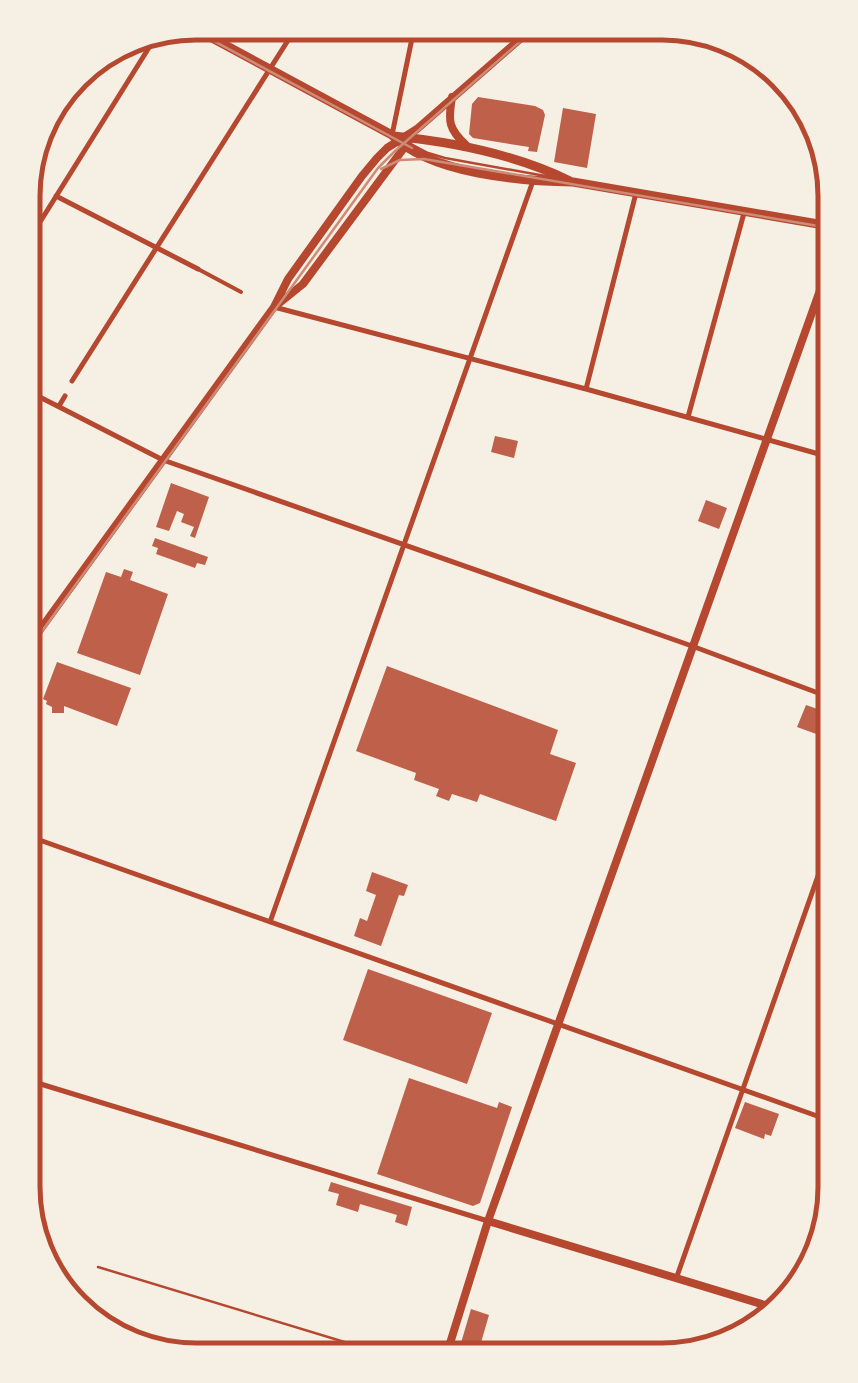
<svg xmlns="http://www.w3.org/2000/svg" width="858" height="1383" viewBox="0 0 858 1383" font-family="'Golos Text',sans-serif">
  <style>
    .building { fill: #bf614a }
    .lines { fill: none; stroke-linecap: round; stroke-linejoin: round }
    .service { stroke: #b5482f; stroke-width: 2.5 }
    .pedestrian { stroke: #b5482f; stroke-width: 4 }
    .minor { stroke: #b5482f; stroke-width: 5 }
    .tertiary { stroke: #b5482f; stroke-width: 8 }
    .secondary { stroke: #b5482f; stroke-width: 8 }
    .primary { stroke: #b5482f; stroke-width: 9 }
    .tram { stroke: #cf8b77; stroke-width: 2.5 }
    .rim { fill: none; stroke: #b5482f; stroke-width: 5 }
  </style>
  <rect width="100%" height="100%" fill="#f6efe4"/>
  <path class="building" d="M556 25H593L591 37 576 34 568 39Z
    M478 97 535 106 543 110 545 115 537 152 528 151 529 147 473 138 469 134 472 104Z
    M563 108 596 114 587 168 554 162Z
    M495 436 518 441 514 458 491 452Z
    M171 483 209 497 195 538 190 536 194 527 181 522 184 514 177 511 169 531 156 527Z
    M706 500 727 508 719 529 698 521Z
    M155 538 208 557 205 565 197 563 195 568 156 554 158 548 152 546Z
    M124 569 133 572 130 580 168 594 140 675 77 653 106 572 121 577Z
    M57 662 131 688 117 726 64 706V713H52V707L46 704 47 701 43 699Z
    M387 666 558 730 550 754 576 763 556 821 480 794 477 802 452 794 449 801 436 796 439 789 414 780 416 773 356 751Z
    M806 705 829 713 830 739 797 727Z
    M372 872 408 885 404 896 399 895 381 946 354 936 360 918 367 921 376 895 366 891Z
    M368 969 492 1013 467 1084 343 1040Z
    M409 1078 497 1108 499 1102 512 1107 480 1203 473 1206 377 1174Z
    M745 1102 779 1114 771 1136 765 1134 764 1139 735 1128Z
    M331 1182 412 1207 407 1226 395 1222 397 1215 360 1204 358 1212 336 1205 339 1194 328 1191Z
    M471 1309 489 1315 478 1353H458Z"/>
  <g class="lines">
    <path class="service" d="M409 143 428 153 445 158 551 177
      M98 1267 361 1347 409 1354"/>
    <path class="pedestrian" d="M198 269 241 292"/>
    <path class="minor" d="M689 26 700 28
      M392 135 415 24
      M56 196 198 269
      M25 246 155 38
      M274 307 586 389 826 456
      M72 381 299 23
      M586 389 636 193
      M26 390 163 460 692 646 829 697
      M59 406 65 396
      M688 417 744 213
      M31 837 834 1122
      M270 922 533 181
      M34 1082 488 1221
      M676 1279 831 839"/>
    <path class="tertiary" d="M488 1221 778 1309
      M447 1353 488 1221 824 279"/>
    <path class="secondary" d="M452 97C448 121 448 129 467 146
      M277 305 303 284 409 141
      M29 645 274 307 288 279 362 176 377 158 387 148 417 129 536 25"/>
    <path class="primary" d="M188 25 392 135C430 174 521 181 573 182L824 225
      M393 136C454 142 515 154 570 181"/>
    <path class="tram" d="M186 26 412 148
      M381 169 400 160 424 159 824 227
      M29 649 378 168 395 151 539 25"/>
  </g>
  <path d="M0 0H858V1383H0ZM196 40H662A156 156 0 0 1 818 196V1187A156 156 0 0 1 662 1343H196A156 156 0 0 1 40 1187V196A156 156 0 0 1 196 40Z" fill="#f6efe4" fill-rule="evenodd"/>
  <path class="rim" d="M196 40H662A156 156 0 0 1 818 196V1187A156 156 0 0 1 662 1343H196A156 156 0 0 1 40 1187V196A156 156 0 0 1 196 40Z"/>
</svg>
